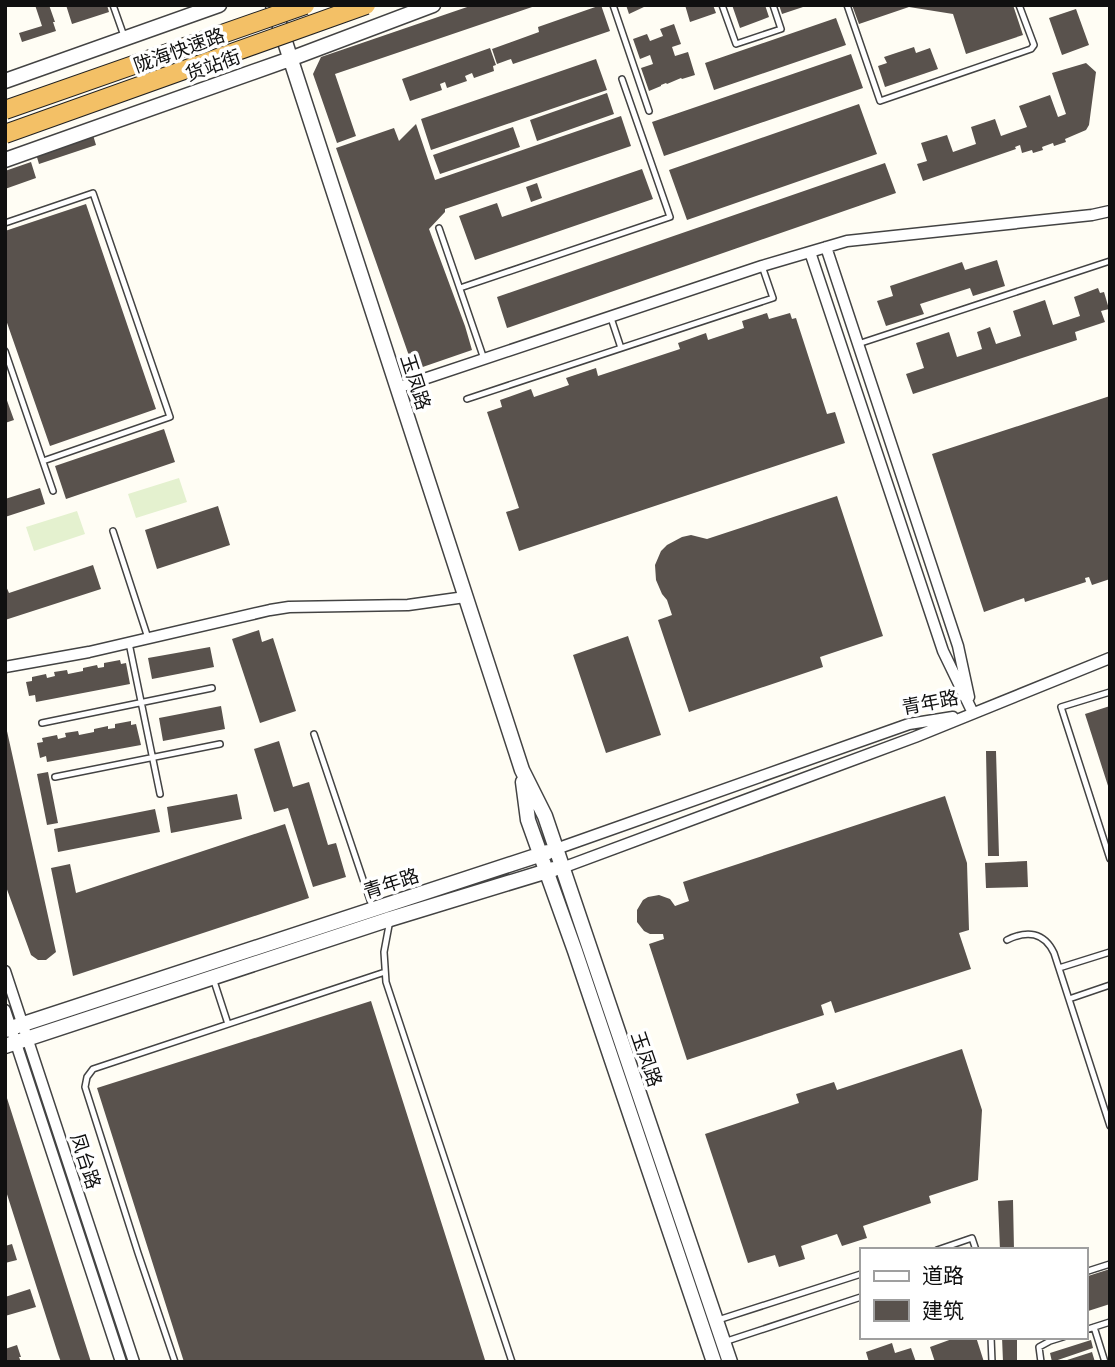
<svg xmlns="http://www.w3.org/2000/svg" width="1115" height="1367" viewBox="0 0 1115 1367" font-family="Merriweather,'Noto Sans SC',serif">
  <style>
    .pitch { fill: #e4f1cf }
    .building { fill: #59524d }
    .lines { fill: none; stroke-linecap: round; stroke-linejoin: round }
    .service-casing { stroke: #434343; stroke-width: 8 }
    .minor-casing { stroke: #434343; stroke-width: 13 }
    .tertiary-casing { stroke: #434343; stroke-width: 17 }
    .service { stroke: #fff; stroke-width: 5 }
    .minor { stroke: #fff; stroke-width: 10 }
    .tertiary { stroke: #fff; stroke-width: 14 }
    .trunk-bridge-casing { stroke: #212121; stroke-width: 20; stroke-linecap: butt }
    .trunk-bridge { stroke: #f3c066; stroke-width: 18 }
    .labels { text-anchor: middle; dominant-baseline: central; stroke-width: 7; stroke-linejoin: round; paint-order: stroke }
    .street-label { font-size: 19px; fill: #101010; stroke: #fff }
  </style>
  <rect width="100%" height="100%" fill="#fffdf4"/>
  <path class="pitch" d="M179 478 187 502 136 518 128 494Z
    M77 511 85 534 34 551 26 527Z"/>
  <path class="building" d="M35 5H49L55 22H53L56 31 22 42 19 33 42 26Z
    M66 5H107L109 12 72 24Z
    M473 5 535 6 335 74 356 136 337 143 313 74 321 57Z
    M601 5 610 31 513 64 511 59 497 64 492 49 539 32 538 27Z
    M626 5H646V6L629 14Z
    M685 5H713L716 13 690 22Z
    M732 5H765L769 17 740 28Z
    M779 5H806V6L782 14Z
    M852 5H1013L1023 35 966 54 953 14 909 7 859 24Z
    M1076 9 1089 45 1062 55 1049 18Z
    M836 18 846 45 714 90 705 63Z
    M674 24 681 44 672 47 675 56 688 52 695 75 682 79 681 78 667 84 666 83 661 85V86L649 91 641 68 653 64 650 55 640 59 633 39 647 34 650 41 663 36 660 29Z
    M914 47 916 53 930 48 938 69 885 87 878 66 887 63 884 57Z
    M490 48 496 65 493 66 494 71 474 78 472 73 465 76 467 81 447 88 445 82 440 84 442 90 410 101 402 79Z
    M851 54 863 88 664 156 652 122Z
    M596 59 607 90 431 150 421 119Z
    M1086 63 1096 72 1089 125 1086 130 1065 139 1066 142 1054 146 1053 143 1042 147 1043 150 1033 153 1032 150 1022 153 1020 145 1015 147 1016 149 923 181 917 164 927 161 921 143 947 135 953 152 976 144 971 127 995 119 1001 136 1027 127 1019 106 1050 95 1058 117 1066 114 1052 73Z
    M607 93 614 114 537 141 530 120Z
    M859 104 877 154 687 220 669 170Z
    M621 116 631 146 445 209V212L429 229 465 326 472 350 414 370 336 148 394 128 399 141 416 124 435 180Z
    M513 127 520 147 440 174 433 155Z
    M93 135 96 145 39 164 36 154Z
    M31 162 36 178 5 189V171Z
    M885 163 896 193 507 328 497 297Z
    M642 169 653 199 475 260 459 216 497 203 502 217Z
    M537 183 542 198 531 202 526 187Z
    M86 204 156 409 50 446 5 317V231Z
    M997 260 1005 286 973 296 970 288 920 304 924 314 886 326 877 301 893 296 890 286 962 262 965 270Z
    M1098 288 1100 293 1104 292 1109 309 1101 311 1105 322 1075 332 1077 340 913 394 906 374 924 368 916 343 949 332 957 357 982 349 977 332 990 327 996 344 1021 336 1013 311 1045 300 1053 325 1080 316 1074 297Z
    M767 313 769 319 790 313 792 319 796 318 827 414 835 412 845 443 519 551 506 512 519 508 487 412 502 407 500 400 531 389 534 397 569 385 566 378 596 368 598 376 680 349 678 343 706 333 708 340 744 328 742 321Z
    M5 395 14 420 5 423Z
    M1110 396V579L1092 585 1089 577 1085 578 1086 582 1025 602 1024 598 984 612 932 454Z
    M164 429 175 462 66 499 55 466Z
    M40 488 45 504 5 517V499Z
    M837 496 883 636 820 657 823 667 689 712 658 620 672 615 667 600 662 594 656 580 655 565 661 551 667 545 682 537 691 535 707 539Z
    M218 506 230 545 157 569 145 530Z
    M93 565 101 589 5 620V584L9 593Z
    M259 630 262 642 273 638 296 711 260 723 232 639Z
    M628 636 661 735 606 753 573 655Z
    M210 647 214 667 152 679 148 658Z
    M120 660 121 664 126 663 130 684 36 702 35 695 29 696 26 682 32 681V677L46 674 47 678 55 676 54 672 67 670 68 674 83 671V668L97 665 98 668 104 667V663Z
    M221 706 225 729 163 741 159 718Z
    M1110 706V789H1109L1085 714Z
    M131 721V725L136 724 141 745 47 762 46 756 40 758 37 743 43 742 42 738 57 735 58 739 66 737 65 733 78 731 79 735 94 732V729L108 726V729L115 728V724Z
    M5 722 56 952 46 960H38L31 955 5 884Z
    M279 741 293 787 309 782 328 845 336 843 346 877 313 887 288 808 274 812 254 749Z
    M986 751H996L999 856H988Z
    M48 772 58 823 47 825 37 774Z
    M237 794 242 819 171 833 167 807Z
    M945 796 967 863 969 930 959 933 971 969 835 1013 831 1001 821 1005 824 1015 687 1060 649 944 664 939 663 934H650L644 931 637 922V910L643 900 648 897 659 895 670 899 675 906 689 901 683 882Z
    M155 809 160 832 58 852 54 829Z
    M285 824 309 898 73 976 51 868 70 864 76 893Z
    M1027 861 1028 887 986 888 985 863Z
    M371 1001 485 1360 481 1362H184L97 1088Z
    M962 1049 982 1110 978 1180 929 1196 931 1203 863 1226 867 1238 842 1246 837 1234 801 1246 805 1259 779 1267 775 1255 748 1263 705 1134 799 1103 796 1094 834 1082 837 1090Z
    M5 1095H6L91 1362H61L58 1354 5 1188Z
    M1013 1200 1014 1250H1000L998 1201Z
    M12 1244 17 1260 5 1263V1246Z
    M1110 1269V1304L1085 1312V1277Z
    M30 1289 36 1307 5 1316V1297Z
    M952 1337H976L984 1362H935L930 1347 952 1339Z
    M1002 1337H1017V1362H1003Z
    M1091 1340 1093 1348 1052 1362 1050 1353Z
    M892 1343 895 1353 911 1348 916 1362H869L866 1352Z
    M17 1345 21 1357H19L21 1362H5V1349Z
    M1092 1352 1095 1362H1064V1361Z"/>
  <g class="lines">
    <g class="service-casing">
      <path id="service" d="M113 5 124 36
        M613 5 649 111
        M722 5 736 44 781 29 773 5
        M847 5 880 101 1031 49 1034 45 1019 5
        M5 223 93 193 170 417 43 461
        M439 228 484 359
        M460 288 670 217 622 79
        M611 318 621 348
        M858 344 1110 261
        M5 351 53 491
        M467 399 773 298 762 266
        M113 531 148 638
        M129 643 160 794
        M1110 692 1061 707 1110 859
        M42 723 212 688
        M314 734 373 909
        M55 777 220 744
        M390 920 384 952 386 982 512 1362
        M1007 940C1027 930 1044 932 1054 953L1110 1126
        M1059 968 1110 952
        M213 978 228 1024
        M1069 999 1110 985
        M937 1250 972 1238 976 1250
        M1085 1272 1110 1264
        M718 1320 861 1274
        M1094 1327 1105 1362
        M1085 1330 1110 1322
        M991 1337 992 1362
        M724 1342 861 1297
        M175 1362 138 1253 85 1087 87 1077 93 1069 385 972
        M1041 1362 1039 1347 1050 1341 1063 1337"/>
    </g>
    <g class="minor-casing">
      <path id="minor" d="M826 247 958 646 969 697
        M810 252 943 651 973 713
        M397 388 762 266 847 241 1092 215 1110 211
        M5 667 89 652 270 610 289 607 408 605 465 597
        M556 849 909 724 953 717
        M562 868 915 737 1110 658
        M5 971 134 1362
        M5 1010 121 1362"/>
    </g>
    <g class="tertiary-casing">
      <path id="tertiary" d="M273 5 522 770 545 816 730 1362
        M5 81 219 5
        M5 160 290 59 433 5
        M523 782 528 820 575 951 714 1362
        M5 1030 548 852
        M5 1046 390 919 554 869"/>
    </g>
    <use href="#service" class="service"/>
    <use href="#minor" class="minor"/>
    <use href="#tertiary" class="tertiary"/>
    <g class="trunk-bridge-casing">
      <path id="trunk-bridge" d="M5 110 305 5
        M5 134 366 5"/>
    </g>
    <use href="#trunk-bridge" class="trunk-bridge"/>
  </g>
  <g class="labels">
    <g class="street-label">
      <text transform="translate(179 50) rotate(-20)">陇海快速路</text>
      <text transform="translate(213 65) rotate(-20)">货站街</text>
      <text transform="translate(416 382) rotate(72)">玉凤路</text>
      <text transform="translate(930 702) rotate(-11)">青年路</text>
      <text transform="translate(391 883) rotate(-18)">青年路</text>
      <text transform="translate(647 1059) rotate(71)">玉凤路</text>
      <text transform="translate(86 1161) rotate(72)">凤台路</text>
    </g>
  </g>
  <rect width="1115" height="1367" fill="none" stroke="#101010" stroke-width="14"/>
  <rect x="860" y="1248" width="228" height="91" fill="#ffffff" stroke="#9f9f9f" stroke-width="2"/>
  <rect x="874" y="1271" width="35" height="10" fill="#ffffff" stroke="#9f9f9f" stroke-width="2"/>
  <text x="922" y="1283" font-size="21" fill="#101010">道路</text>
  <rect x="874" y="1300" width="35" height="21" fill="#59524d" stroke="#9f9f9f" stroke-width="2"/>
  <text x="922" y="1318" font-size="21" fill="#101010">建筑</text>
</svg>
